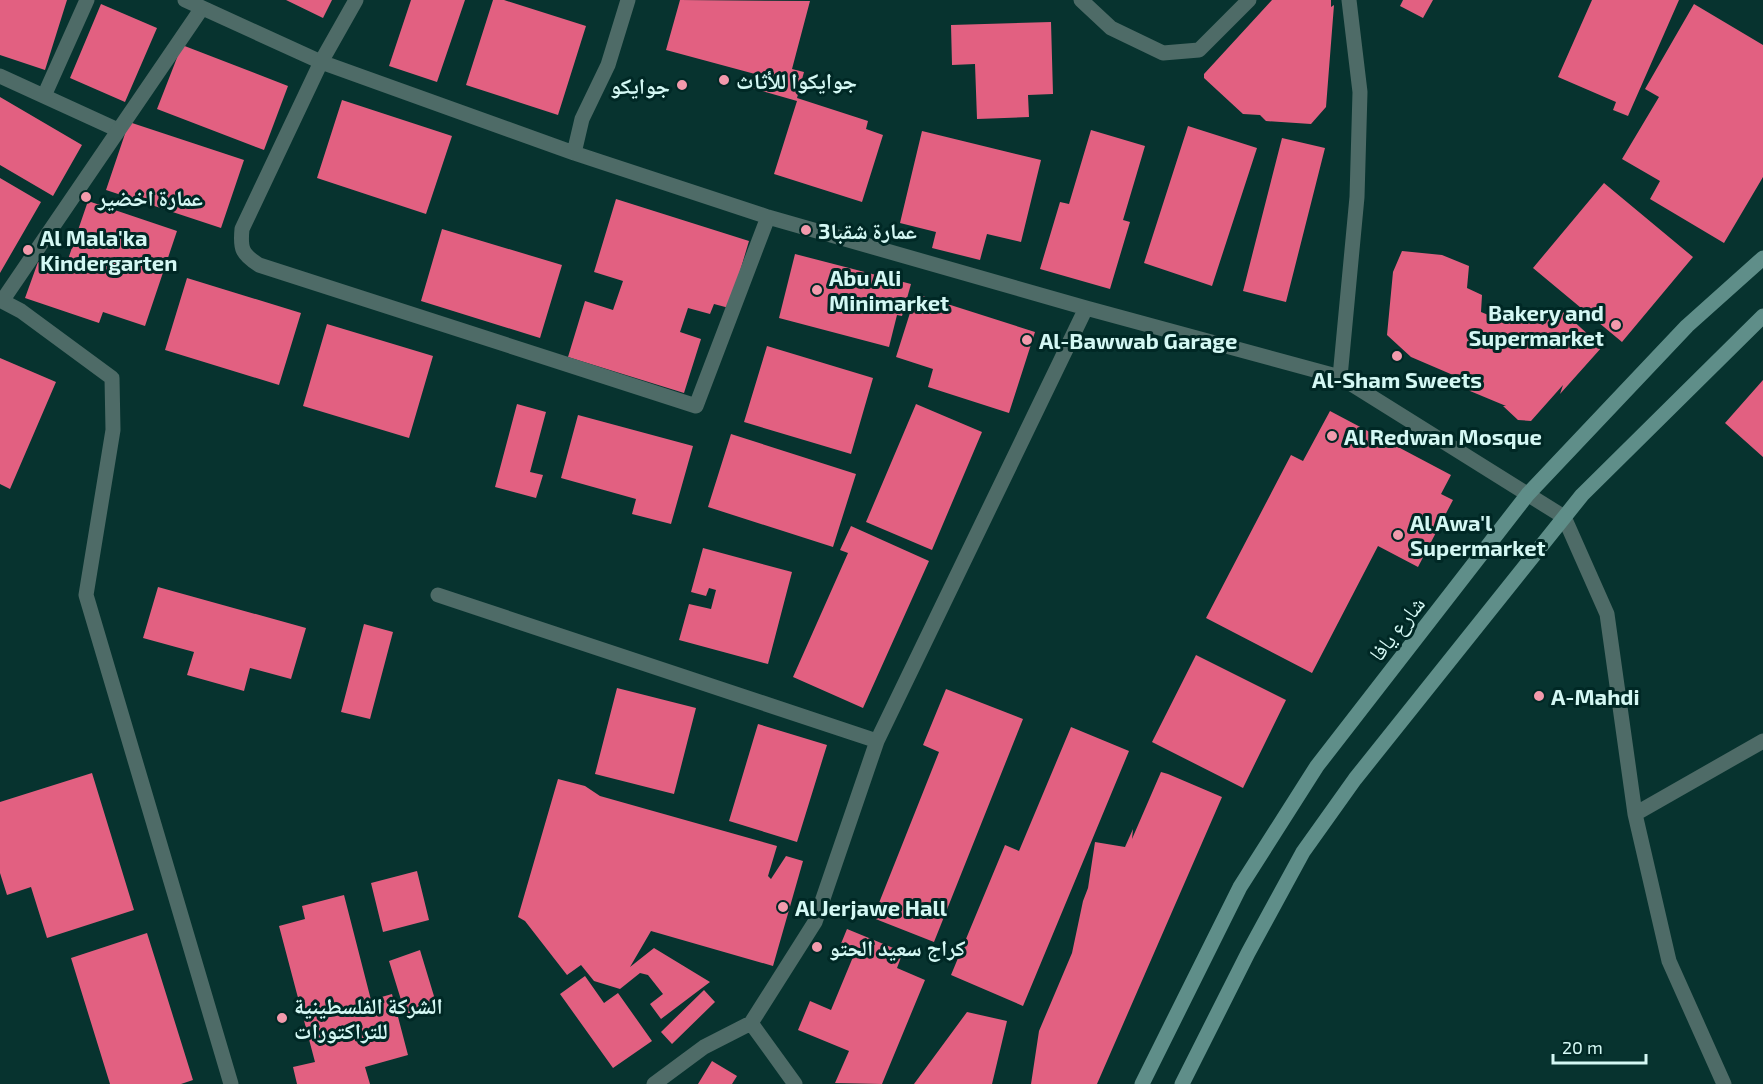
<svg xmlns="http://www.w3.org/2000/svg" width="1763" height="1084" viewBox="0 0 1763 1084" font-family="'Exo 2','Noto Naskh Arabic',sans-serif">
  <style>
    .building { fill: #e26081 }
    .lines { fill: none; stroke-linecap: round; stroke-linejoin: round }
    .lane { stroke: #4e6b67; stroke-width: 15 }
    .street { stroke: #4e6b67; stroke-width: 15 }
    .secondary { stroke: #5f8e89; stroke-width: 15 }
    .poi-dot { fill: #f39aac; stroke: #002825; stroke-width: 2 }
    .labels { text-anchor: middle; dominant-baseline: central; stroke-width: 6; stroke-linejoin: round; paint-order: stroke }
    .poi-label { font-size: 22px; font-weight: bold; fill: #d4f8f4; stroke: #002825; text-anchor: start }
    .street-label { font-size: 22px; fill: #d4f8f4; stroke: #002825 }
  </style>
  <rect width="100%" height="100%" fill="#07332f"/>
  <path class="building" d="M0 0H67L45 70 0 55Z
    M286 0H332L323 18Z
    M411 0H465L437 82 389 66Z
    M493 0H504L586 26 558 115 466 85Z
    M680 0 810 1 792 69 804 72 797 98 868 121 866 129 883 135 862 202 774 174 797 101 751 88 755 74 666 50Z
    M1272 0H1331V7L1334 5 1326 107 1311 124 1266 121 1260 115 1243 114 1204 78V74Z
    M1403 0H1433L1423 18 1400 6Z
    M1592 0H1679L1628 116 1613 110 1616 102 1558 77Z
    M101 4 157 28 125 102 70 78Z
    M1694 4 1763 45V177L1724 243 1650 199 1660 181 1622 159 1659 97 1645 89Z
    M1051 22 1053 94 1028 95 1029 117 977 119 975 64 952 65 951 25Z
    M182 45 288 86 264 150 157 109Z
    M0 97 82 145 53 196 0 165Z
    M342 100 452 136 426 214 317 178Z
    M129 122 244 160 221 228 106 190Z
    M1188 126 1257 148 1212 286 1144 263Z
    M1091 130 1145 146 1123 220 1130 222 1110 289 1040 269 1060 202 1069 204Z
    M922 131 1041 160 1021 242 987 234 980 260 932 248 936 232 900 223Z
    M1282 138 1325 148 1286 302 1243 291Z
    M0 178 41 202 0 273Z
    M1604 183 1693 257 1622 342 1533 268Z
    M616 199 749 241 729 308 714 304 710 314 688 308 680 332 701 339 684 393 568 357 585 301 613 310 623 281 594 272Z
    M88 201 177 231 145 326 103 312 99 323 25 298 38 262 64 271Z
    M442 229 562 265 540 338 421 301Z
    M1402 251 1442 255 1469 266 1467 288 1482 295 1481 312 1503 321 1512 312 1543 325 1559 308 1602 347 1560 394 1563 385 1531 421 1518 420 1503 406H1506L1470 391 1453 375 1411 357 1387 335 1393 272Z
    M795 254 911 284 902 316 897 315 889 347 779 318Z
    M187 278 301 313 279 385 165 350Z
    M916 294 1035 332 1009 413 928 387 933 369 896 357Z
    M327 324 433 356 409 438 303 406Z
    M767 346 873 378 851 454 744 422Z
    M0 358 56 382 10 489 0 484Z
    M1763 380V457L1725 423Z
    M517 404 546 412 530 472 543 475 536 498 495 487Z
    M916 404 982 432 932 550 866 522Z
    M1330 411 1451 475 1441 494 1453 500 1418 567 1378 546 1312 673 1206 618 1291 455 1303 461Z
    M578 415 693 446 671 524 632 514 636 499 561 478Z
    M731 434 856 474 833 547 708 507Z
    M851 526 929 561 863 708 793 677 848 553 840 550Z
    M703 548 792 572 768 664 679 640 689 604 711 609 716 590 709 588 706 596 691 592Z
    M158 587 306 628 291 679 250 668 244 691 187 675 194 652 143 638Z
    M364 624 393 632 370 719 341 712Z
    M1196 655 1286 700 1243 788 1152 742Z
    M617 688 696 708 674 794 595 774Z
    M946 689 1023 719 934 942 873 918 939 752 923 745Z
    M758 724 827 745 797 842 729 821Z
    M1071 727 1129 751 1023 1006 951 975 1005 845 1019 851Z
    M1161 772 1168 774 1222 797 1097 1084H1031L1039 1031 1072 953 1083 901 1088 888 1095 842 1125 847 1133 829 1132 839Z
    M92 773 134 910 47 938 31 887 7 895 0 873V802Z
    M558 779 585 786 600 796 777 846 768 876 771 879 786 856 803 861 773 966 651 931 630 967 654 948 710 982 661 1019 650 1004 663 994 648 975 640 973 620 989 594 981 581 965 567 975 525 921 518 917Z
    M417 871 429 920 383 932 371 883Z
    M344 895 371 1000 392 994 408 1055 365 1067 370 1084H297L293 1067 315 1062 279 926 305 919 302 906Z
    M847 929 903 952 897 968 925 980 882 1084 835 1083 849 1051 798 1030 810 1001 831 1010 853 957 838 951Z
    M147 933 193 1080 181 1084H110L71 958Z
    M420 950 437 1006 406 1016 389 961Z
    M585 976 604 1003 618 993 652 1041 613 1068 560 994Z
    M704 990 715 1002 672 1044 661 1032Z
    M967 1012 1007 1021 992 1084H914Z
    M712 1061 737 1076 732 1084H698Z"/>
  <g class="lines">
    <path class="lane" d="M0 76 118 130
      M44 96 87 0"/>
    <path class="street" d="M185 0 321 62 574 153 768 217 1086 308 1340 377 1564 517 1607 614 1635 814 1669 961 1724 1084
      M356 0 321 62 242 229C240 249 242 254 259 265L696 406 768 217
      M1081 0 1111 28 1163 53 1199 50 1249 0
      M574 153 582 119 608 65 628 0
      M0 300 21 311 112 378 113 430 86 595 231 1084
      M2 301 202 8
      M1340 377 1357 197 1360 92 1349 0
      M438 595 877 741
      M1635 814 1763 741
      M751 1023 795 1084
      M654 1084 704 1047 751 1023 815 922 877 741 1086 308"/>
    <path class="secondary" d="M1142 1084 1240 887 1317 766 1528 494 1687 326 1763 258
      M1182 1084 1248 953 1303 852 1355 779 1582 495 1763 316"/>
  </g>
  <g class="poi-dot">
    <circle cx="724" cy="80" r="6"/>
    <circle cx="682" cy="85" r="6"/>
    <circle cx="86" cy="197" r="6"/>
    <circle cx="806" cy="230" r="6"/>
    <circle cx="28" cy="250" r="6"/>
    <circle cx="817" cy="290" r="6"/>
    <circle cx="1616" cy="325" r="6"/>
    <circle cx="1027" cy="340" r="6"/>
    <circle cx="1397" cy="356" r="6"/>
    <circle cx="1332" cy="436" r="6"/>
    <circle cx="1398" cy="535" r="6"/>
    <circle cx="1539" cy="696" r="6"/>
    <circle cx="783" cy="907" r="6"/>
    <circle cx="817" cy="947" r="6"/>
    <circle cx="282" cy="1018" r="6"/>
  </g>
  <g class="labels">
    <g class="poi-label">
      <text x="736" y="80">جوايكوا للأثاث</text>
      <text x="670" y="85" text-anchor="end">جوايكو</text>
      <text x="98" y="197">عمارة اخضير</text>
      <text x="818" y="230">عمارة شقبا3</text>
      <text x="40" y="237">Al Mala'ka<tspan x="40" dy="25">Kindergarten</tspan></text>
      <text x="829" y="277">Abu Ali<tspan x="829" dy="25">Minimarket</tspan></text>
      <text x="1604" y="312" text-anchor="end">Bakery and<tspan x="1604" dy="25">Supermarket</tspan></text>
      <text x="1039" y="340">Al-Bawwab Garage</text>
      <text x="1397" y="379" text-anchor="middle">Al-Sham Sweets</text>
      <text x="1344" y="436">Al Redwan Mosque</text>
      <text x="1410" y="522">Al Awa'l<tspan x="1410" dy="25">Supermarket</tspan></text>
      <text x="1551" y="696">A-Mahdi</text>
      <text x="795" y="907">Al Jerjawe Hall</text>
      <text x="829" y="947">كراج سعيد الحتو</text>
      <text x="294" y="1005">الشركة الفلسطينية<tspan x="294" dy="25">للتراكتورات</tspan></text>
    </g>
    <g class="street-label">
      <text transform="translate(1396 628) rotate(-52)">شارع يافا</text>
    </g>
  </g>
  <path d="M1553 1054v9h93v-9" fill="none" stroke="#d4f8f4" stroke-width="3"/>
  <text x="1562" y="1054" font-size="18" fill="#d4f8f4" stroke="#002825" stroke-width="4.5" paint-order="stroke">20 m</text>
</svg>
